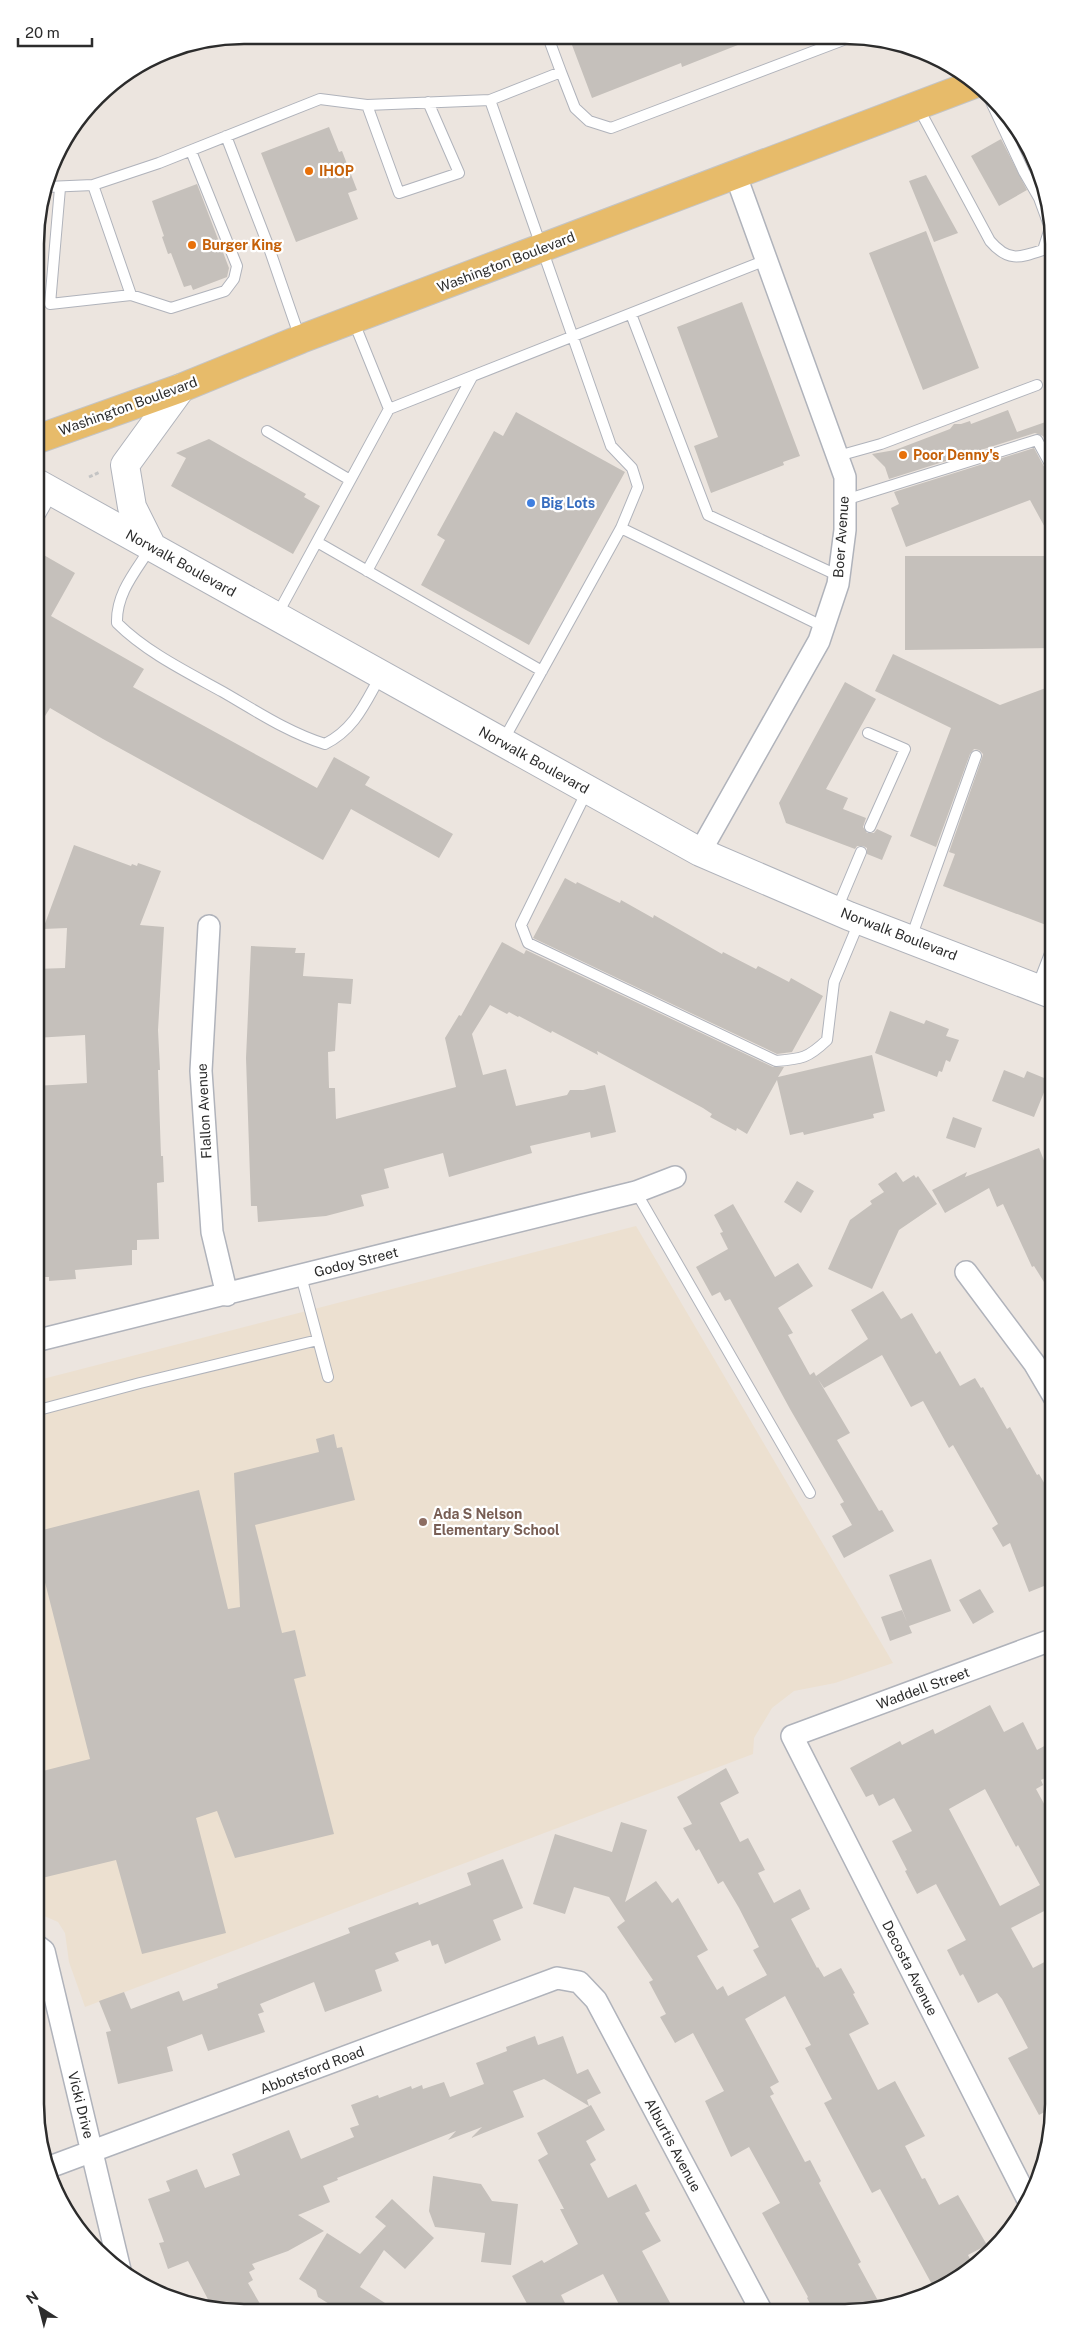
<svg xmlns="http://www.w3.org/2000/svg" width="1089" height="2348" viewBox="0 0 1089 2348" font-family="'Public Sans',sans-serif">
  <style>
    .education { fill: #ece0d0 }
    .building { fill: #c5c0bb; fill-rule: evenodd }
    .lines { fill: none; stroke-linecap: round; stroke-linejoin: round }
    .lane-casing { stroke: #b0b3bb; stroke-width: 12 }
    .street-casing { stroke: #b0b3bb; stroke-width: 24 }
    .secondary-casing { stroke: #b0b3bb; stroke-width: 30 }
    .primary-casing { stroke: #c4c4c4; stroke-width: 30 }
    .path { stroke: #c4c4c4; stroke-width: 3; stroke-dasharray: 4 2.5; stroke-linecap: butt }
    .lane { stroke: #fff; stroke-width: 10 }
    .street { stroke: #fff; stroke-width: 21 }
    .secondary { stroke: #fff; stroke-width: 28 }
    .primary { stroke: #e7bb6a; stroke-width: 28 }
    .food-dot { fill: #e8710a; stroke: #fff; stroke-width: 2 }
    .shop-dot { fill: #3f7fe0; stroke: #fff; stroke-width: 2 }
    .education-dot { fill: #8d6e63; stroke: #fff; stroke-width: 2 }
    .labels { text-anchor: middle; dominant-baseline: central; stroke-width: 4.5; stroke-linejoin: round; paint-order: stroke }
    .food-label { font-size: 14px; font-weight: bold; fill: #c56008; stroke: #fff; text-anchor: start }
    .street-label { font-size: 14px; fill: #2c2c2c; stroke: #fff }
    .shop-label { font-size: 14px; font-weight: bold; fill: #366cbe; stroke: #fff; text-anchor: start }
    .education-label { font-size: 14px; font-weight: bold; fill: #785e54; stroke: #fff; text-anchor: start }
    .rim { fill: none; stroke: #2c2c2c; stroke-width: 2.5 }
  </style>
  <rect width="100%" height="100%" fill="#ece5df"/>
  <path class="education" d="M636 1226 893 1663 835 1683 794 1691 772 1708 754 1738 753 1754 85 2007 69 1962 65 1933 58 1922 35 1912V1381Z"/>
  <path class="building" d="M569 37 753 38V39L682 67 681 63 592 98Z
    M329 127 339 152 342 151 357 190 348 193 358 219 296 242 261 153Z
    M1001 139 1027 190 999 206 971 156Z
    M1026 141 1043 181 1039 183 1019 145Z
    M926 175 958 233 934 242 909 181Z
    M197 184 229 268 227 277 193 290 191 285 184 287 171 253 168 254 162 237 164 236 152 201Z
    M926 231 979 368 923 390 869 253Z
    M742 302 800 456 783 462 784 465 711 493 694 446 718 437 677 327Z
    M1008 410 1017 432 1054 419V457L1043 436 1035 433 889 479 885 467 872 454 895 450 950 429 954 424H961L970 421 971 424Z
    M516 412 625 472 529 645 421 585 445 540 437 535 494 431 503 436Z
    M209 439 306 494 304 497 320 506 293 554 171 486 186 458 176 453Z
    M1034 448 1048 474 1054 478V544L1030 500 906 547 891 508 899 504 894 492Z
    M35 550 75 573 51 616 144 669 133 687 317 788 334 757 370 777 365 785 453 834 439 858 351 809 323 860 103 739 50 708 35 732Z
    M905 556H1054V648L905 650Z
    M893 654 1000 705 1054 685V928L943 886 955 854 949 852 982 758 983 754 979 750 974 749 970 754 936 847 910 836 951 728 875 691Z
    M845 682 876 699 826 789 848 798 843 809 866 818 863 827 867 833H874L877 829 892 836 882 860 867 854V848L863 846H857L855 849 786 823 779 803Z
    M74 845 131 866 132 864 137 866 138 863 161 871 140 925 164 927 158 1030 160 1070H158L161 1156H163L164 1182 157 1183 159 1239 137 1240V1250H132V1265L75 1270 76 1279 49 1281V1277H35V1086L87 1083 85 1035 35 1038V969L65 968 67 928 43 929Z
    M565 878 576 884 577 882 620 903 621 900 653 918 654 915 722 954 723 952 756 969 758 966 789 982 791 978 823 996 792 1052 777 1054 533 938Z
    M502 942 524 954 526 950 773 1067H784L778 1077 872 1055 885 1111 873 1114 874 1118 804 1135 803 1132 790 1135 777 1080 747 1134 737 1128 736 1131 710 1117 712 1114 703 1108 597 1051 598 1055 552 1031 551 1033 519 1016 518 1017 509 1012 507 1014 490 1005 472 1034 483 1075 506 1069 516 1106 567 1095 570 1090H583L605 1085 616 1132 591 1138 590 1132 530 1146 532 1153 449 1177 443 1153 384 1169 389 1188 361 1195 364 1206 326 1216 258 1222 257 1206H251L246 1058 251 946 296 948 295 953H305L303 976 353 979 351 1004 338 1003 335 1051 328 1052 329 1088H335L336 1119 456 1087 445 1038 459 1015 461 1016Z
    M890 1011 924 1024 926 1020 949 1029 946 1036 959 1040 950 1062 946 1060 942 1072 939 1071 937 1077 875 1053Z
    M1004 1070 1024 1078 1027 1071 1049 1080 1034 1117 992 1101Z
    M953 1117 982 1128 975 1148 946 1138Z
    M1039 1148 1054 1185V1298L1034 1266 1032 1267 1003 1204 997 1207 989 1188 945 1213 932 1190 967 1172 965 1177Z
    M896 1172 903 1182 914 1175 916 1178 918 1176 937 1204 899 1230 872 1289 828 1269 850 1220 872 1204 870 1201 884 1192 878 1184Z
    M797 1181 814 1191 801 1213 784 1202Z
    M733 1204 775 1277 798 1263 813 1286 778 1308 793 1333 788 1335 810 1375 814 1372 816 1376 868 1339 851 1310 883 1291 901 1319 912 1313 936 1354 940 1351 960 1386 975 1378 981 1388 983 1387 1007 1429 1010 1427 1037 1475 1039 1474 1054 1500V1582L1029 1592 1010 1543 1003 1547 992 1528 998 1524 953 1445 949 1448 923 1401 911 1407 882 1355 824 1388 818 1379 850 1433 837 1440 879 1511 882 1510 894 1531 844 1558 832 1536 852 1525 840 1504 844 1502 790 1409 730 1299 725 1301 720 1292 712 1296 696 1267 728 1249 720 1233 723 1232 714 1215Z
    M334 1434 337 1448 342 1447 355 1500 255 1525 282 1633 295 1630 306 1676 294 1679 334 1834 235 1858 217 1811 196 1818 226 1933 142 1954 116 1860 42 1878 35 1848V1773L90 1759 35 1543V1532L199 1490 228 1609 240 1607 234 1473 319 1452 316 1439Z
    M931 1559 951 1611 909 1626 912 1633 890 1641 881 1617 902 1610 907 1622 889 1575Z
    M980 1589 994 1612 973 1624 959 1600Z
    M990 1705 1004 1732 1023 1722 1037 1750 1048 1744 1054 1755V1774L1041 1780 1043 1785 1036 1789 1054 1822V1909L1052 1907 1011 1928 1033 1968 1054 1957V2107L1039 2115 1008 2058 1028 2048 1002 1999 997 1993 978 2003 963 1974 960 1976 947 1950 966 1940 936 1884 917 1894 905 1871 907 1870 892 1841 912 1831 894 1798 879 1806 873 1794 866 1797 850 1768 900 1741 902 1745 933 1729 935 1734ZM985 1789 1016 1847 1018 1845 1040 1885 1000 1906 949 1809Z
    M726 1768 739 1793 720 1803 740 1842 748 1838 765 1870 758 1873 774 1903 800 1889 810 1909 791 1919 817 1968 818 1967 824 1977 841 1968 855 1993 853 1994 869 2024 849 2034 878 2090 895 2081 925 2136 905 2146 922 2179 925 2178 939 2205 958 2195 987 2245 968 2255 971 2261 961 2267 965 2274 961 2278 935 2290 880 2189 872 2193 824 2103 832 2099 805 2048 811 2045 785 1996 745 2019 779 2082 770 2087 774 2094 770 2096 805 2162 810 2160 821 2181 819 2183 861 2262 858 2264 882 2308 845 2313H815L807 2298 808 2297 762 2213 780 2203 749 2147 731 2157 705 2101 724 2091 693 2033 675 2043 660 2017 666 2014 649 1982 653 1980 617 1927 625 1921 609 1897 574 1887 565 1914 533 1904 555 1834 612 1852 621 1822 647 1830 625 1902 656 1881 672 1903 678 1898 708 1950 697 1956 717 1990 723 1986 728 1996 767 1975 753 1950 759 1947 739 1908 723 1881 718 1884 699 1849 696 1851 683 1828 692 1824 677 1797Z
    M503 1859 523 1908 493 1920 501 1940 445 1964 438 1944 432 1946 430 1940 395 1953 399 1961 375 1970 382 1991 325 2012 314 1982 260 2004 264 2012 258 2014 265 2032 208 2051 202 2034 167 2047 173 2071 118 2084 106 2032 111 2031 99 2001 124 1992 131 2009 179 1991 183 2001 218 1988 217 1984 350 1933 348 1928 418 1902 419 1905 471 1885 467 1873Z
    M535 2036 538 2045 563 2036 577 2074 588 2069 601 2093 587 2100 589 2106 544 2079 513 2091 524 2117 471 2138 482 2127 448 2140 456 2131 337 2178 338 2180 323 2186 330 2202 298 2215 324 2231 288 2251 252 2264 255 2269 249 2272 253 2280 248 2283 263 2309H213L188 2261 168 2269 159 2243 164 2242 148 2199 170 2191 166 2181 197 2169 205 2188 240 2175 232 2154 289 2130 301 2159 354 2137 350 2128 359 2125 351 2105 378 2095 379 2098 411 2086 412 2089 422 2085 423 2089 444 2082 450 2097 484 2084 476 2063 507 2051 506 2047Z
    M591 2105 605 2130 586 2141 596 2160 590 2164 608 2198 636 2184 650 2211 645 2213 661 2241 642 2251 675 2312H623L603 2274 561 2295 569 2311H531L512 2276 542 2260 544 2263 578 2244 560 2209H564L538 2160 548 2154 537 2133Z
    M433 2176 481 2184 492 2201 518 2204 511 2265 481 2262 485 2233 435 2227 429 2211Z
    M392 2199 434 2238 405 2269 384 2250 360 2287 396 2310H339L318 2297 316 2290 299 2279 327 2233 360 2254 386 2226 375 2217Z"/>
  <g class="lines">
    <g class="lane-casing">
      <path id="lane" d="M548 37 561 72
        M490 100 611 446 632 468 638 487 621 528 503 741
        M428 102 459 173 399 193 367 105 490 100 561 72 575 108 589 121 611 128 846 39
        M918 107 990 241C1008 262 1019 258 1043 250L1050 228 1039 198 1024 172 985 89
        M226 136 268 245 300 338
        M93 185 131 295
        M47 187 93 185 159 163 320 99 367 105
        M60 188 50 304 131 295 171 308 225 291 234 279 237 266 191 151
        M631 314 708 515 839 576
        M389 409 766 260
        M267 431 350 480
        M838 456 881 444 1037 385
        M845 500 1037 440 1054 471
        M35 524 53 492
        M621 528 824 627
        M317 542 542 671
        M151 547C136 571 116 593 117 623 146 652 187 672 223 692 256 711 289 733 325 744 355 729 365 703 381 675
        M367 571 472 377
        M277 615 389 409 353 320
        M868 733 905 749 870 827
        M587 791 521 925 528 943 776 1061C802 1059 808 1058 827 1040L834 982 859 922
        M837 909 861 852
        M911 938 976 756
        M1037 987 1054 943
        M636 1192 810 1493
        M301 1276 328 1377
        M35 1411 140 1383 318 1340"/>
    </g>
    <g class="street-casing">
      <path id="street" d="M700 852 819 641 838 584 845 530V477L736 176
        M209 926 201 1071 212 1232 227 1295
        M966 1272 1034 1363 1054 1397
        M35 1341 636 1192 675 1177
        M35 1944 44 1951 120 2270
        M47 2168 557 1978 579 1982 596 2000 762 2312
        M1028 2200 792 1736 1054 1639"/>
    </g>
    <g class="secondary-casing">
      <path id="secondary" d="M35 482 700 852 849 916 1054 995
        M152 547 132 507 125 465 181 388"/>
    </g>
    <g class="primary-casing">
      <path id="primary" d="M35 440 181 388 301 339 977 83"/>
    </g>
    <path class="path" d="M89 477 100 472"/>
    <use href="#lane" class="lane"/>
    <use href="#street" class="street"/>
    <use href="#secondary" class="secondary"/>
    <use href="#primary" class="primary"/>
  </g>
  <g class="food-dot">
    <circle cx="309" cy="171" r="5"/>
    <circle cx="192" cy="245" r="5"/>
    <circle cx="903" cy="455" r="5"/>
  </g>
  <circle class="shop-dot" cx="531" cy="503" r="5"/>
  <circle class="education-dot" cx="423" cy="1522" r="5"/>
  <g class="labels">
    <g class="food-label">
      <text x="319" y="171">IHOP</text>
      <text x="202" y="245">Burger King</text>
      <text x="913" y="455">Poor Denny's</text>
    </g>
    <g class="street-label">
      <text transform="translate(506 262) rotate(-21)">Washington Boulevard</text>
      <text transform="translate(128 406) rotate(-20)">Washington Boulevard</text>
      <text transform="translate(841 537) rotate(-86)">Boer Avenue</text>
      <text transform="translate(181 563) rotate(29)">Norwalk Boulevard</text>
      <text transform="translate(534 760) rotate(29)">Norwalk Boulevard</text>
      <text transform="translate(899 934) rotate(21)">Norwalk Boulevard</text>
      <text transform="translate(204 1111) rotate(-93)">Flallon Avenue</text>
      <text transform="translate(356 1262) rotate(-14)">Godoy Street</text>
      <text transform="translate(923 1688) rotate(-20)">Waddell Street</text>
      <text transform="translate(910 1968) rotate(63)">Decosta Avenue</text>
      <text transform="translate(312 2070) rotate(-21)">Abbotsford Road</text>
      <text transform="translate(81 2105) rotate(76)">Vicki Drive</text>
      <text transform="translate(673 2145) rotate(62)">Alburtis Avenue</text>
    </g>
    <g class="shop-label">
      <text x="541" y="503">Big Lots</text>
    </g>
    <g class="education-label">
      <text x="433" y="1514">Ada S Nelson<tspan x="433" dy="16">Elementary School</tspan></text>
    </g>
  </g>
  <path d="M0 0H1089V2348H0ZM244 44H845A200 200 0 0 1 1045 244V2104A200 200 0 0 1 845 2304H244A200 200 0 0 1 44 2104V244A200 200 0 0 1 244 44Z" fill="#fff" fill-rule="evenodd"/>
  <path class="rim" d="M244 44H845A200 200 0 0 1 1045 244V2104A200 200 0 0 1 845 2304H244A200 200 0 0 1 44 2104V244A200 200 0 0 1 244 44Z"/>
  <g transform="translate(40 2308) rotate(324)" stroke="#ffffff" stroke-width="4" paint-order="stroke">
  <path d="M0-4L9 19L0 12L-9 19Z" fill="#2c2c2c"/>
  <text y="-8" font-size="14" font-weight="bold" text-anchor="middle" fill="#2c2c2c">N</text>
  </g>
  <path d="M18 38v8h74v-8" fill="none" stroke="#2c2c2c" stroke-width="2.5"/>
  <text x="25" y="38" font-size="15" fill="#2c2c2c" stroke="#ffffff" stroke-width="4" paint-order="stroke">20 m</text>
</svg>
